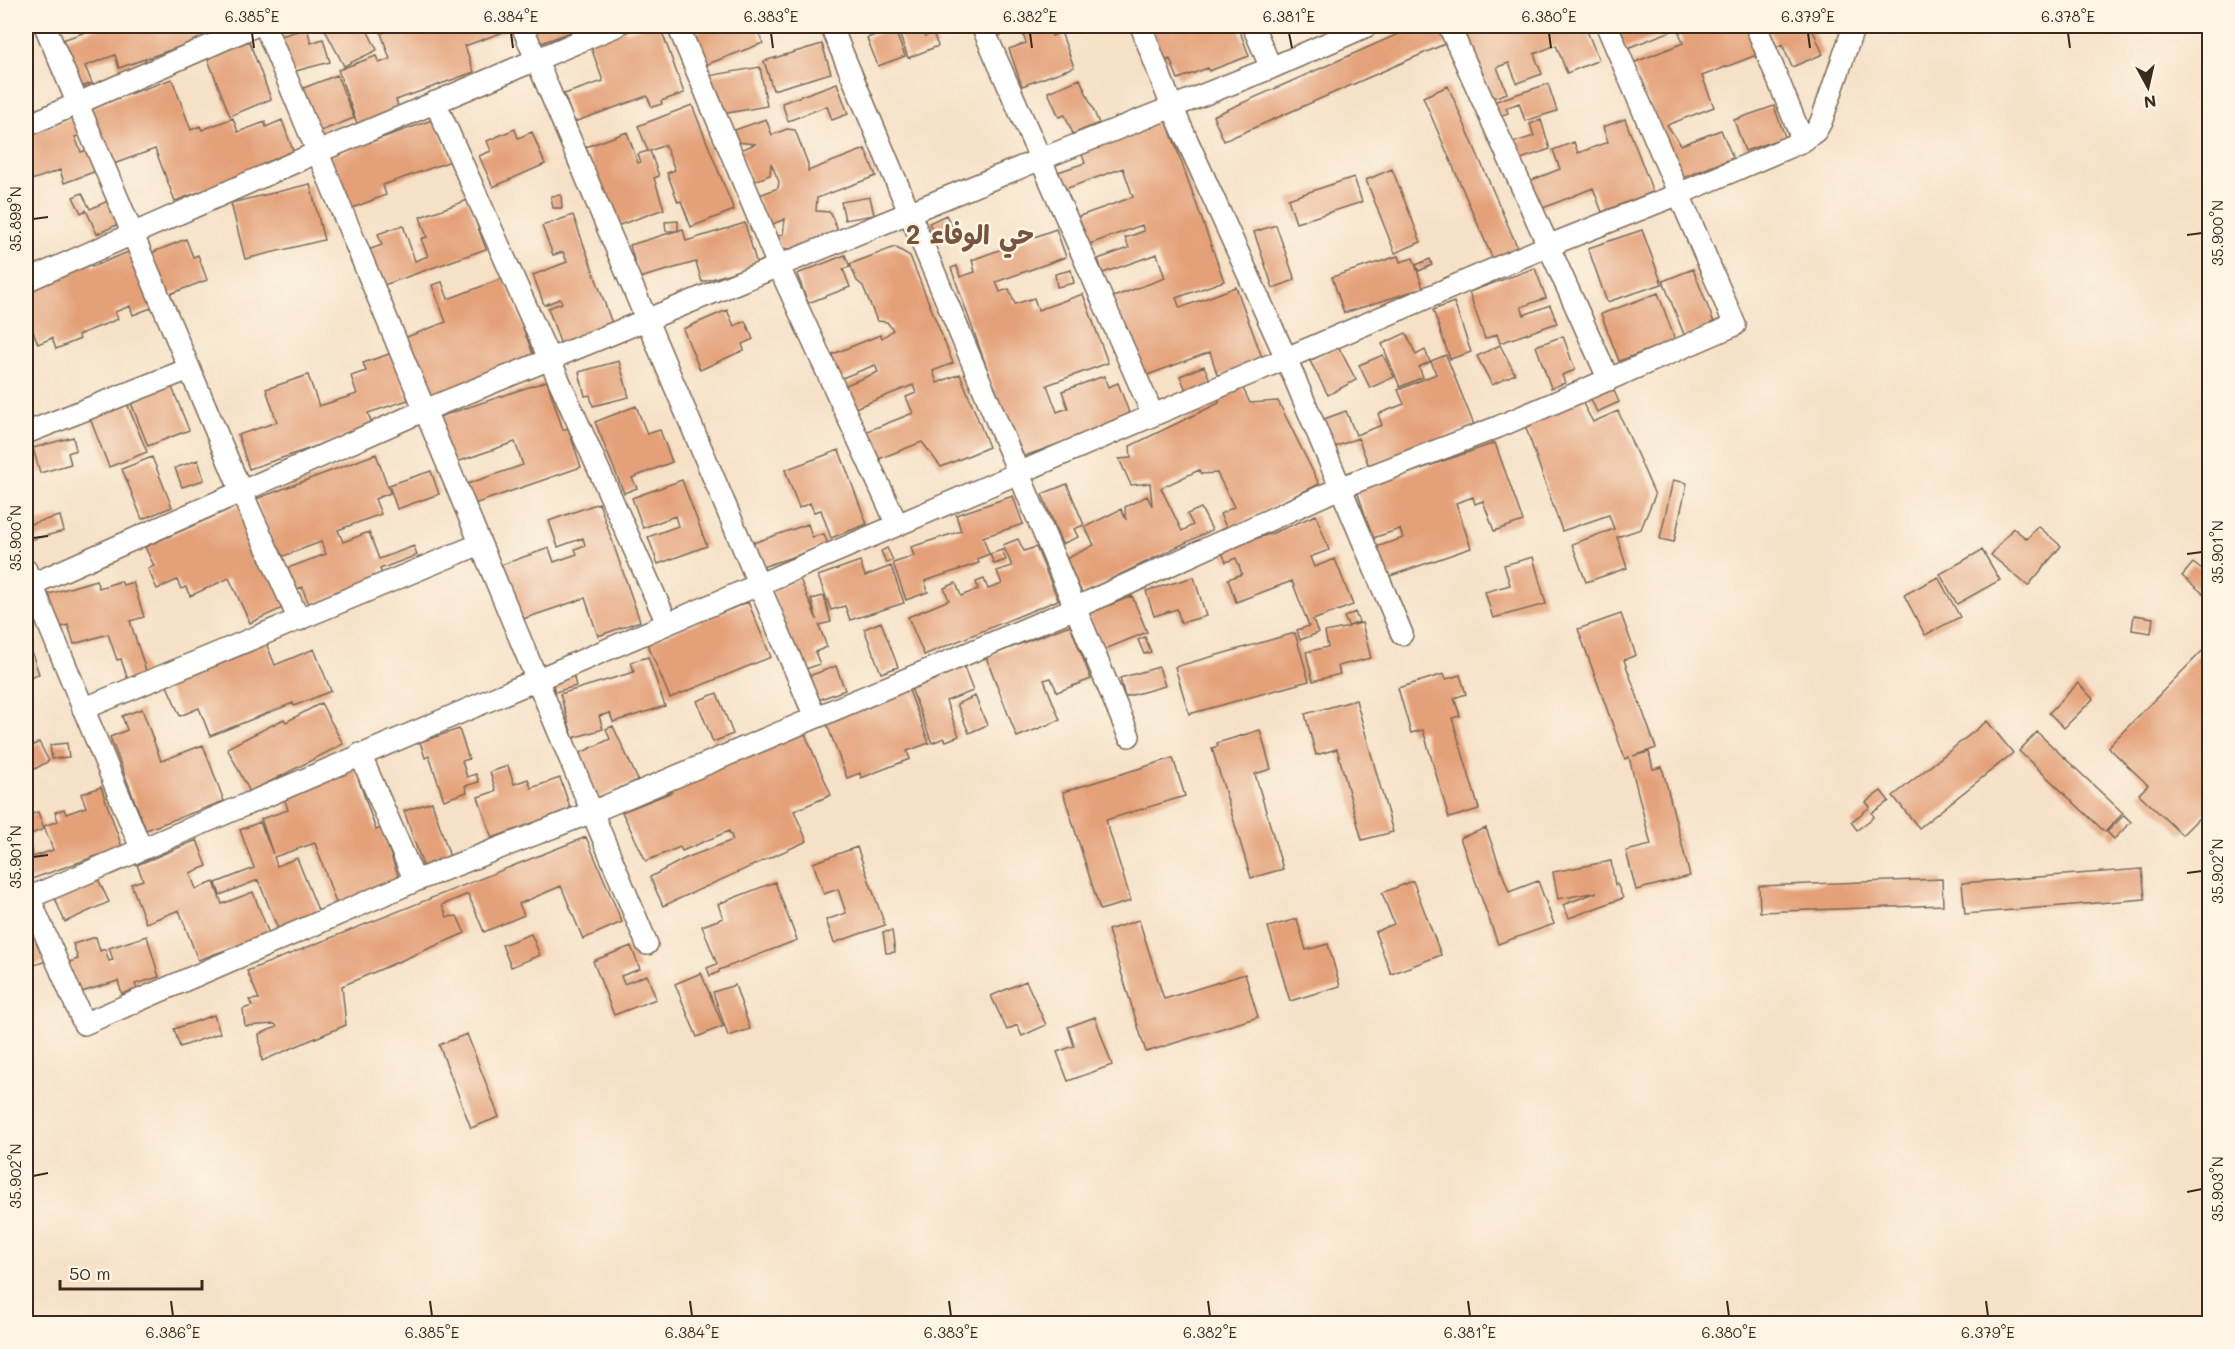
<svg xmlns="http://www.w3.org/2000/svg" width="2235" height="1349" viewBox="0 0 2235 1349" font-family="Mali,'Playpen Sans Arabic',sans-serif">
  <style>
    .building { fill: #e4a179 }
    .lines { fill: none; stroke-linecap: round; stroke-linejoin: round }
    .minor-casing { stroke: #7c6a59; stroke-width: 24 }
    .minor { stroke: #fff; stroke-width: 21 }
    .ticks { fill: none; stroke: #3b2a1e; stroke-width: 2 }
    .labels { text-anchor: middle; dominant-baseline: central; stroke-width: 5; stroke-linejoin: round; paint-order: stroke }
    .district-label { font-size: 26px; font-weight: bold; fill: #76543e; stroke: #fcf5e5 }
    .neatline { fill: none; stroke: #3b2a1e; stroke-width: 2 }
    .ticks-label { font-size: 15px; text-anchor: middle; fill: #3b2a1e }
  </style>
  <rect width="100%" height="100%" fill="#fcf5e5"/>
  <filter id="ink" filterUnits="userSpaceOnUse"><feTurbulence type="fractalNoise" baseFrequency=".0167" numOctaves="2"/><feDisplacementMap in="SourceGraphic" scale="12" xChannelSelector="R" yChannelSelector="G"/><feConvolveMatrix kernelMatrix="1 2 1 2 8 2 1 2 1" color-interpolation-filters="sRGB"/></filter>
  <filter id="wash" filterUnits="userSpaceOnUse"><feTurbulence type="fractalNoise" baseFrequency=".008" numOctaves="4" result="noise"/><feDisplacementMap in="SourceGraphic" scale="24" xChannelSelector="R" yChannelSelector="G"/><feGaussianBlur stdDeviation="1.35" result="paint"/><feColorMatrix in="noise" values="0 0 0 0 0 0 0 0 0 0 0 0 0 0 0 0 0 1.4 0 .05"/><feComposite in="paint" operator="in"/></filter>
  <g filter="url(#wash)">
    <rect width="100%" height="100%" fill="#f6e1c7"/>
    <g id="blocks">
      <path class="building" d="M104 26H239L119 68 115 55 85 66 92 83 79 88 62 40Z
        M323 26H365L377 50 344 66Z
        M401 26H504L506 31 465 46 474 72 396 100 400 112 358 126 338 70 376 56 379 63 390 59 381 33Z
        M529 26H578L579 29 536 45Z
        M624 26 626 32 644 26H660L684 93 661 101 662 104 652 107 647 96 574 122 564 94 603 81 587 36Z
        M712 26H756L763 43 700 67 688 35Z
        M921 26 925 36 933 33 938 46 908 58 899 33Z
        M994 26H1048L1052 36 1061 32 1074 67 1022 86 1009 49 1026 43 1021 28 998 36Z
        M1149 26H1238L1249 56 1209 71 1208 68 1178 79 1170 59 1163 62Z
        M1416 26H1439L1447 43 1224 141 1213 116Z
        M1462 26H1585L1599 60 1567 73 1556 45 1534 54 1542 74 1517 83 1509 63 1497 67 1507 93 1490 99Z
        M1618 26H1684L1625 49Z
        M1696 26H1701L1703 30 1707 26H1751L1762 53 1702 76 1714 107 1667 125 1681 145 1721 130 1733 158 1680 179 1633 63 1683 43 1679 32Z
        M1768 26H1811L1823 54 1792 67 1782 44 1777 47Z
        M307 28 311 43 323 39 330 62 288 73 278 37Z
        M894 28 905 56 878 66 867 38Z
        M249 41 271 99 230 116 207 57Z
        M822 44 831 73 773 90 764 61Z
        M760 67 767 106 722 114 720 97 712 98 708 76Z
        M337 75 354 118 318 132 301 89Z
        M172 79 191 130 200 126 202 130 233 118 238 132 265 122 266 127 282 120 295 156 175 201 155 149 108 166 87 109Z
        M1080 79 1099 123 1073 134 1065 115 1059 117 1048 92Z
        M837 83 848 114 832 120 827 106 788 121 782 103Z
        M1548 84 1557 111 1525 121 1519 103 1506 108 1508 113 1497 117 1493 102Z
        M1448 86 1519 251 1494 262 1423 97Z
        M692 105 734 210 691 227 681 201 678 202 667 173 675 170 665 145 650 151 659 176 654 178 664 209 614 227 586 147 627 132 638 163 641 162 638 154 648 151 638 126Z
        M1774 106 1785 137 1745 151 1734 120Z
        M78 116 84 134 75 137 81 152 91 149 99 170 64 183 60 170 26 182V142L34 138 32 132Z
        M435 119 451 161 383 185 386 195 347 210 328 157Z
        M766 119 772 135 787 129 795 130 808 164V171L865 149 876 176 817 198 816 211 830 212 838 231 790 249 781 248 776 237 783 234 785 219 768 226 757 196 778 188 779 182 771 163 770 175 752 182 740 150 756 144 736 142 732 131Z
        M1166 119 1224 281 1176 298 1180 308 1236 287 1263 360 1218 377 1210 352 1142 377 1113 297 1165 278 1157 254 1103 273 1098 259 1129 248 1125 238 1144 231 1142 225 1087 245 1077 217 1133 197 1123 168 1065 189 1058 172 1085 163 1080 149Z
        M1625 119 1653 192 1602 212 1593 188 1538 210 1527 182 1560 169 1553 150 1574 142 1578 153 1608 142 1603 127Z
        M1541 120 1550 149 1515 161 1509 144 1534 136 1530 124Z
        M515 129 518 138 532 132 545 164 493 187 479 156 491 151 487 141Z
        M1392 169 1421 242 1395 253 1366 180Z
        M1354 177 1362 202 1296 223 1288 199Z
        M310 184 324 240 245 259 231 203Z
        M82 193 90 209 110 200 121 223 97 234 86 210 81 213 73 197Z
        M561 195 562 208H553L551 196Z
        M870 197 874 215 845 220 841 202Z
        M468 200 486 249 381 286 368 250 382 245 378 234 403 225 415 261 428 256 421 239 427 237 420 217Z
        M573 215 614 329 562 348 548 308 562 303 560 299 544 305 533 275 567 262 563 252 553 255 542 226Z
        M946 215 956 234 939 242 929 223Z
        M678 221V231H666L665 222Z
        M745 223 757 265 702 282 696 262 639 278 630 245 683 229 686 241Z
        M1276 225 1295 280 1273 288 1254 232Z
        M1056 229 1066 257 996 282 1000 292 1009 289 1015 304 1034 298 1038 310 1083 294 1108 363 1047 385 1057 412 1068 408 1062 391 1104 376 1108 387 1118 383 1131 418 1019 458 951 268 957 266 960 277 975 272 972 260Z
        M1642 230 1662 284 1607 302 1588 248Z
        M186 239 193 257 198 255 207 280 167 295 151 253Z
        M895 247 910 256 953 363 933 371 937 383 960 374 989 447 941 467 922 442 871 462 860 434 913 413 906 397 916 393 913 385 850 410 841 387 878 372 875 365 837 380 828 356 880 335 882 338 893 330 887 322 877 321 863 286 857 281 850 264Z
        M133 250 156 306 133 315 130 306 115 312 118 319 78 335 80 339 56 349 52 338 38 344 26 313V277L86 252 92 267Z
        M845 255 850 267 843 269 850 287 808 303 797 274Z
        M1398 256 1400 262 1413 258 1423 288 1344 313 1332 277Z
        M1430 259 1432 265 1419 271 1416 265Z
        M1535 268 1546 298 1521 307 1524 315 1550 305 1557 323 1500 343 1497 334 1485 339 1469 292Z
        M1693 269 1715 325 1685 337 1663 281Z
        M1071 270 1074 283 1057 287 1055 274Z
        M504 278 536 362 428 403 404 338 446 322 432 285 442 282 448 299Z
        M1658 293 1675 340 1619 361 1601 314Z
        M1454 302 1471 352 1450 359 1433 310Z
        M727 310 734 326 745 321 753 339 742 344 744 350 700 370 683 329Z
        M1406 333 1416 355 1425 350 1430 362 1419 367 1423 377 1400 387 1382 344Z
        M1563 336 1575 370 1562 375 1565 383 1551 388 1536 346Z
        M1500 345 1515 374 1492 385 1477 356Z
        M1338 346 1356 380 1328 395 1310 361Z
        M392 353 408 400 368 413 373 427 249 469 238 435 277 422 266 389 308 375 319 406 357 394 351 376 366 371 363 363Z
        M1383 355 1394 377 1370 388 1359 365Z
        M1446 355 1474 425 1369 466 1358 438 1327 450 1316 422 1346 411 1356 435 1382 425 1378 414 1404 404 1398 390 1436 374 1431 361Z
        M619 361 629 397 593 406 590 395 585 396 579 372Z
        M1204 366 1212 385 1188 395 1180 376Z
        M547 381 563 430 568 428 581 467 471 505 464 485 523 465 515 442 451 464 436 418Z
        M170 382 189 430 148 446 129 398Z
        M1241 384 1250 403 1278 401 1319 484 1227 529 1220 514 1234 507 1217 473 1201 474 1199 470 1161 488 1182 531 1193 525 1187 514 1201 508 1212 530 1082 593 1066 559 1094 545 1085 527 1121 509 1126 520 1125 507 1147 496 1152 506 1150 483 1131 485 1119 459 1131 458 1130 446 1219 403V395Z
        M1611 384 1619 402 1597 412 1589 395Z
        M1581 400 1593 422 1618 411 1655 495 1641 529 1617 537 1627 568 1586 582 1572 544 1614 529 1609 515 1562 531 1525 425 1550 416 1548 411Z
        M126 401 147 452 109 467 89 416Z
        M636 406 647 434 660 430 672 462 632 478 637 488 624 493 595 422Z
        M73 437 76 450 68 453 71 464 40 473 33 448Z
        M1495 443 1523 521 1494 531 1483 501 1475 504 1473 497 1456 503 1471 548 1387 577 1376 547 1403 538 1400 529 1373 538 1357 491Z
        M839 450 867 524 831 538 821 510 814 512 810 503 799 508 785 470Z
        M376 454 390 493 375 499 381 514 338 530 343 542 369 532 379 559 414 546 417 555 380 569 383 577 309 605 302 587 293 591 285 569 326 554 321 542 278 558 256 499Z
        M152 457 172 507 142 519 122 469Z
        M198 460 204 480 182 487 175 468Z
        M431 471 439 494 397 509 389 485Z
        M682 480 707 546 658 564 648 537 678 526 675 516 643 528 632 498Z
        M1673 480 1687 483 1674 542 1660 539Z
        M1067 484 1084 525 1074 529 1078 537 1062 544 1042 494Z
        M1013 496 1023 524 983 537 989 554 977 559 979 563 925 581 928 592 906 600 893 563 914 556 911 547 961 531 956 515Z
        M599 503 640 621 598 636 585 598 520 620 501 565 549 548 554 562 577 554 575 549 585 545 583 538 558 547 549 521Z
        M241 504 287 606 250 623 229 578 190 596 186 587 181 589 177 580 157 589 148 569 154 566 145 547Z
        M1316 515 1329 550 1310 557 1314 567 1335 559 1353 605 1313 620 1318 633 1300 640 1297 630 1309 626 1292 581 1236 602 1228 579 1242 574 1236 558 1226 562 1221 550 1273 533Z
        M60 516 64 531 26 541V525Z
        M808 524 812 537 824 534 828 545 762 567 753 543Z
        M2038 526 2061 546 2028 586 1991 555 2013 528 2027 539Z
        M1018 539 1024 551 1036 547 1058 600 924 655 908 617 949 600 944 588 956 583 961 596 978 589 976 582 984 579 988 589 1002 584 997 571 1012 566 1003 545Z
        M887 548 893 560 886 563 881 551Z
        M1002 550 1006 560 994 564 990 554Z
        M1982 550 2000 580 1957 604 1940 574Z
        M1533 557 1546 604 1493 618 1485 592 1510 585 1504 565Z
        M860 561 865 576 891 566 904 603 850 620 845 606 831 610 818 576Z
        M2193 563 2210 576V599L2182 576Z
        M1194 577 1206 616 1181 623 1177 609 1154 616 1146 591Z
        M1938 577 1960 617 1925 635 1904 595Z
        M800 579 817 620 811 599 824 596 831 622 819 625 827 647 815 652 820 664 803 670 771 590Z
        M96 580 99 588 121 581 123 585 133 582 144 617 130 621 149 680 130 686 121 659 117 660 108 634 74 644 68 625 59 628 49 594Z
        M1132 596 1147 632 1103 650 1088 614Z
        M748 602 771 657 670 698 647 643Z
        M1355 612 1359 622 1349 626 1362 623 1371 658 1338 666 1340 674 1313 681 1306 652 1328 647 1325 632 1349 627 1344 617Z
        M1621 614 1636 655 1624 660 1656 748 1633 756 1649 752 1653 769 1662 767 1690 876 1636 890 1626 851 1651 845 1629 757 1625 759 1578 629Z
        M2134 615 2153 618 2151 633 2132 630Z
        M881 622 898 667 881 673 864 629Z
        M1070 625 1091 679 1057 692 1051 678 1044 680 1060 720 1017 737 986 657Z
        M1295 633 1309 681 1189 714 1175 667Z
        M1145 637 1151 652 1144 654 1138 640Z
        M264 638 275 665 314 649 331 691 294 706 293 703 210 736 199 708 180 716 165 681Z
        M2210 643V807L2182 835 2139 794 2148 785 2108 747Z
        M29 644 39 674 26 678V645Z
        M648 657 665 706 613 722 610 713 599 716 603 729 573 738 560 694 634 672 631 662Z
        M962 662 973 691 946 701 959 736 946 741 944 738 932 743 911 688 933 679 931 674Z
        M571 666 576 686 555 692 552 681Z
        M836 666 845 690 818 700 809 676Z
        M1159 667 1165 686 1125 697 1120 678Z
        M1444 674 1446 679 1460 675 1466 694 1454 698 1460 716 1452 718 1479 809 1449 818 1423 730 1411 733 1398 688Z
        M2078 683 2093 699 2064 728 2049 713Z
        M907 685 929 743 907 751 910 759 861 778 860 773 847 778 825 719Z
        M717 693 733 734 713 742 697 701Z
        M975 696 987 725 969 733 957 704Z
        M1356 700 1393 832 1362 840 1337 749 1316 755 1305 714Z
        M321 703 343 744 250 792 227 748 284 719 286 722Z
        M142 709 161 761 203 745 224 801 146 830 110 737 127 730 122 716Z
        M1987 721 2013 753 1919 828 1893 796Z
        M613 726 638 780 598 798 578 754 610 739 606 729Z
        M459 729 469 759 462 761 467 777 476 774 479 782 465 786 467 792 444 800 429 756 425 758 420 742Z
        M803 729 831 795 794 811 807 841 663 906 650 877 686 858 733 840 729 831 682 851 680 847 646 861 622 812 672 792 669 786Z
        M1260 730 1271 769 1255 774 1283 869 1251 878 1212 748 1218 746 1217 743Z
        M2037 732 2123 813 2105 832 2019 751Z
        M39 742 49 761 26 774V750Z
        M67 743 69 757 52 759 50 745Z
        M1173 758 1185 796 1106 820 1131 901 1100 910 1063 792Z
        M508 766 514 784 528 779 531 788 560 778 571 810 492 838 478 797 496 791 490 772Z
        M355 769 376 830 381 828 401 884 337 906 315 843 274 857 277 866 297 858 320 915 279 931 258 880 220 895 216 883 254 868 240 830 260 822 273 854 261 819 288 810 283 794Z
        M101 787 122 847 26 881V836L33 857 53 850 44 826 58 821 55 812 64 809 66 814 86 807 81 794Z
        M1881 791 1889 801 1872 813 1874 817 1857 830 1851 822 1870 807 1866 802Z
        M432 802 451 860 424 869 404 811Z
        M38 812 44 829 26 836V816Z
        M2124 815 2131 822 2114 839 2107 832Z
        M1486 828 1509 892 1538 881 1554 924 1498 944 1460 838Z
        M586 837 622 922 583 939 561 886 519 904 524 915 484 932 468 894 442 905 447 917 457 916 465 933 342 986 346 1025 262 1061 259 1034 277 1027 275 1024 245 1026 243 1009 252 1006 249 1000 259 999 247 971Z
        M197 840 207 866 190 873 196 889 214 882 222 904 253 892 269 934 198 960 179 910 146 923 131 884 143 880 137 865Z
        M857 847 885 925 834 943 826 920 846 913 838 889 824 894 813 863Z
        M1611 861 1615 885 1617 884 1623 898 1569 918 1563 905 1597 892 1558 899 1553 872Z
        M2142 869 2145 899 1965 914 1962 883Z
        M96 875 109 902 65 922 53 894Z
        M1942 879 1943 905 1760 912 1759 886Z
        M1413 881 1441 955 1391 974 1375 932 1394 924 1382 893Z
        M775 882 797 940 719 970V972L710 976 707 968 717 964 702 926 723 918 718 904Z
        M36 917 49 960 26 968V921Z
        M1297 919 1306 950 1328 944 1340 986 1290 1001 1268 927Z
        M1139 920 1164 999 1245 974 1258 1017 1146 1052 1108 930Z
        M892 931 895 952 886 953 883 932Z
        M531 934 540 955 511 967 502 945Z
        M147 936 159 977 135 984 137 989 122 994 118 981 78 993 69 962 78 959 73 944 96 937 100 951 105 949 109 961 113 960 109 948Z
        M631 946 640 969 621 976 624 984 647 975 656 999 614 1015 593 961Z
        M701 973 723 1026 697 1037 675 984Z
        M1026 981 1046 1025 1022 1036 1017 1025 1007 1030 991 996Z
        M735 985 750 1029 728 1036 713 992Z
        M214 1015 220 1033 180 1047 174 1029Z
        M1095 1017 1112 1065 1068 1081 1057 1052 1074 1046 1068 1027Z
        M467 1034 499 1117 471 1128 439 1045Z"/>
    </g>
  </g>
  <g filter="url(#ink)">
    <use href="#blocks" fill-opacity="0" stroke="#7c6a59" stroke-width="1.5"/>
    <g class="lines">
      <g class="minor-casing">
        <path id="minor" d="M45 26 241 491 299 620
          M265 26 647 944
          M522 26 815 717
          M678 26 778 265 897 524
          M831 26 1129 736
          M982 26 1153 415
          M1141 26 1172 107 1286 358 1402 634
          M1253 26 1271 68
          M1449 26 1609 380
          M435 102 667 623
          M26 126 255 26
          M1803 141 1816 131 1821 122 1854 26
          M26 281 318 152 616 26
          M26 433 189 369
          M26 570 141 848
          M26 587 425 410 1041 159 1271 68 1367 26
          M83 709 480 544
          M360 754 415 881
          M29 897 84 1024 415 881 592 812 1075 608 1342 487 1498 427 1735 325 1607 26
          M26 899 1550 245 1679 194 1803 141 1756 26"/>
      </g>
      <use href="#minor" class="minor"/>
    </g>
  </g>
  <path class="ticks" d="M252 33 254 48M511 33 513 48M771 33 773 48M1030 33 1032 48M1289 33 1292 48M1549 33 1551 48M1808 33 1810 48M2068 33 2070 48M33 219 48 217M2187 235 2202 233M33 538 48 536M2187 554 2202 552M33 857 48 855M2187 873 2202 871M33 1176 48 1173M2187 1192 2202 1189M171 1301 173 1316M430 1301 432 1316M690 1301 692 1316M949 1301 951 1316M1208 1301 1210 1316M1468 1301 1470 1316M1727 1301 1729 1316M1986 1301 1988 1316"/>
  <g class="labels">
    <g class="district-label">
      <text x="970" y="234">حي الوفاء 2</text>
    </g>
  </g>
  <rect width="2235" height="1349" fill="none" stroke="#fcf5e5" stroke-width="66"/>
  <g transform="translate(2148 87) rotate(172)" stroke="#fcf5e5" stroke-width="4.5" paint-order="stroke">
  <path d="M0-4.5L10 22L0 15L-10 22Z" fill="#3b2a1e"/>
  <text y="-9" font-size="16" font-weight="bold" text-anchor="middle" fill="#3b2a1e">N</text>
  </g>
  <path d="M60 1280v9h142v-9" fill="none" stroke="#3b2a1e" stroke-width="3"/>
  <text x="69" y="1280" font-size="18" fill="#3b2a1e" stroke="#fcf5e5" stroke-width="4.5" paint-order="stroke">50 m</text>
  <rect x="33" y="33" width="2169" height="1283" class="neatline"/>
  <g class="ticks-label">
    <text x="252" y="22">6.385°E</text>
    <text x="511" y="22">6.384°E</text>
    <text x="771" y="22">6.383°E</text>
    <text x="1030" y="22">6.382°E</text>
    <text x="1289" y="22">6.381°E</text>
    <text x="1549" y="22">6.380°E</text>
    <text x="1808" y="22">6.379°E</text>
    <text x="2068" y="22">6.378°E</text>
    <text transform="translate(16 219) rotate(-90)" y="5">35.899°N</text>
    <text transform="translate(2218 233) rotate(-90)" y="5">35.900°N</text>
    <text transform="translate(16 538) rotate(-90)" y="5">35.900°N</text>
    <text transform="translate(2218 552) rotate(-90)" y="5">35.901°N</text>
    <text transform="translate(16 857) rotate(-90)" y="5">35.901°N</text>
    <text transform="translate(2218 871) rotate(-90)" y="5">35.902°N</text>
    <text transform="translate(16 1176) rotate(-90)" y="5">35.902°N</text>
    <text transform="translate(2218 1189) rotate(-90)" y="5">35.903°N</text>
    <text x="173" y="1338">6.386°E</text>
    <text x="432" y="1338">6.385°E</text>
    <text x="692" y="1338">6.384°E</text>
    <text x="951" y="1338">6.383°E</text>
    <text x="1210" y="1338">6.382°E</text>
    <text x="1470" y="1338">6.381°E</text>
    <text x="1729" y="1338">6.380°E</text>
    <text x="1988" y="1338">6.379°E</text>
  </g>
</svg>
